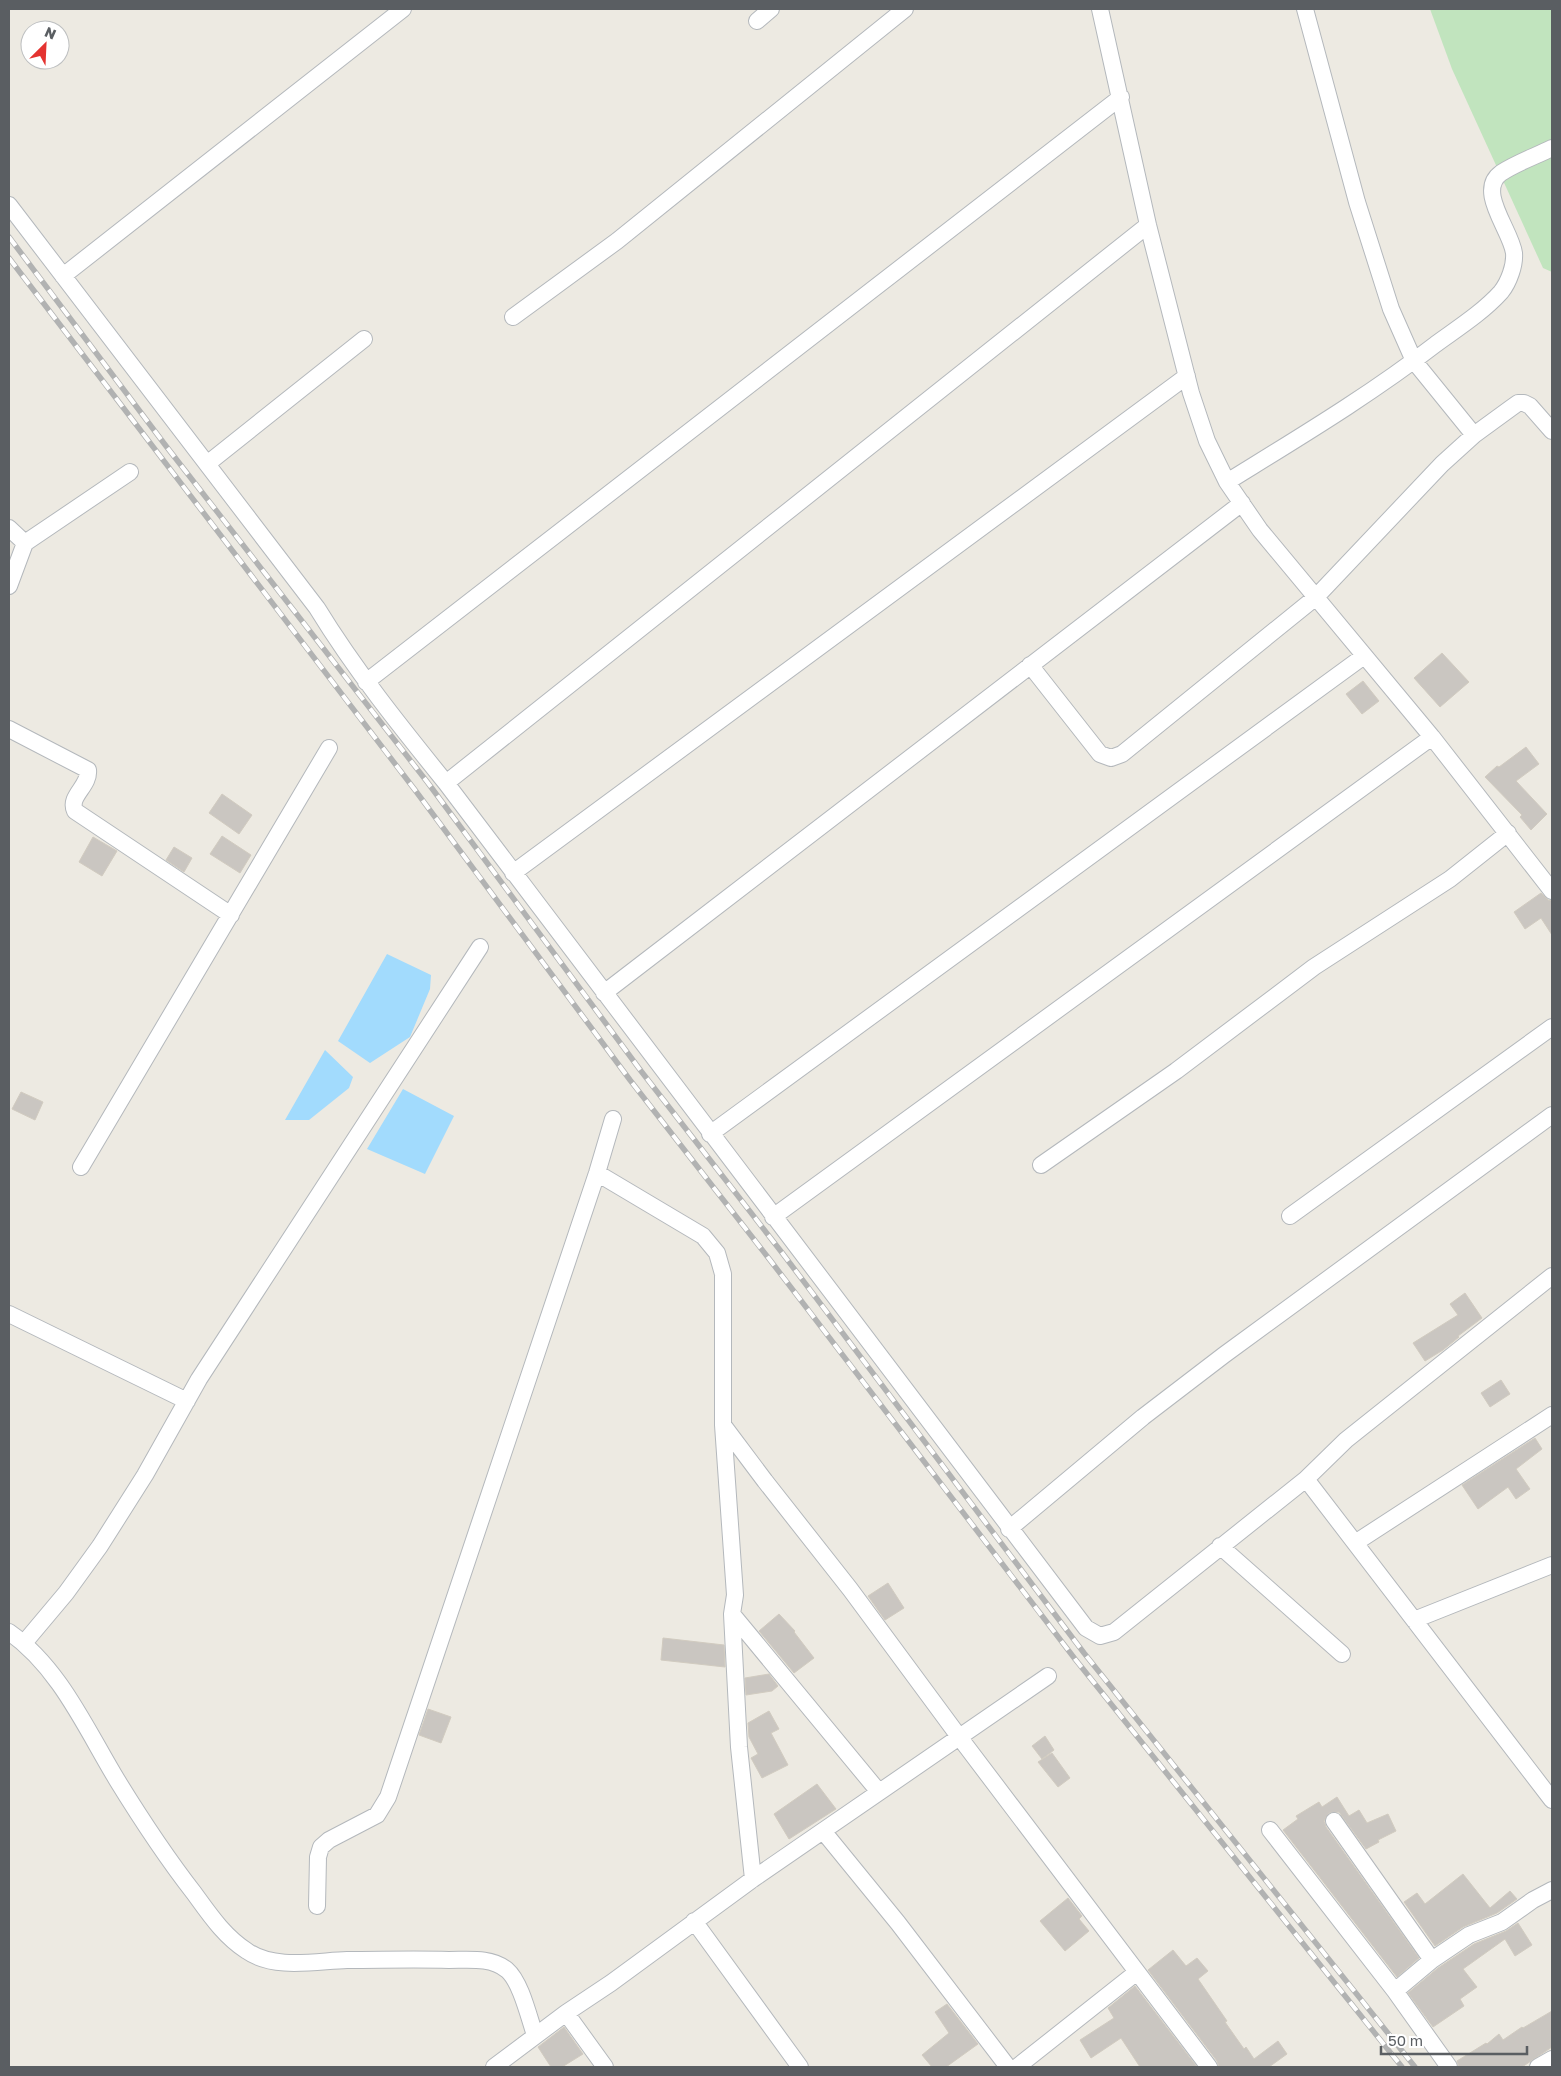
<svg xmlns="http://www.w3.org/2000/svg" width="1561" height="2076" viewBox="0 0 1561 2076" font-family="'Golos Text',sans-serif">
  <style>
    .green { fill: #c1e4be }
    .water { fill: #a2dbfd }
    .building { fill: #cac6c1; stroke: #d1cbc0 }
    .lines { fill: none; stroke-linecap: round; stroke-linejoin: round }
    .street-casing { stroke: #b4b8bc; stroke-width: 18 }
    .street { stroke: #fff; stroke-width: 16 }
    .rail-casing { stroke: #b1b2b2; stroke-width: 5.5 }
    .rail { stroke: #fff; stroke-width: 4; stroke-dasharray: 11; stroke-linecap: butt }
  </style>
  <rect width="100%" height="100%" fill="#edeae2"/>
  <path class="green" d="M1430 9H1552V272L1543 268 1452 69Z"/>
  <path class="water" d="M387 954 431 975 430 989 410 1037 370 1063 338 1041Z
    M325 1050 353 1077 349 1088 309 1120H285Z
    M403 1089 454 1116 425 1174 367 1149Z"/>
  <path class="building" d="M1442 653 1469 682 1440 707 1414 678Z
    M1363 681 1379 701 1362 714 1346 694Z
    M1526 747 1539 764 1516 781 1547 814 1531 830 1520 817 1522 815 1485 777 1497 766 1499 767Z
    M222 794 252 815 239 834 209 813Z
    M222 836 251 855 240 873 210 854Z
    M93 837 117 851 102 876 79 862Z
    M174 847 192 858 184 872 166 860Z
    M1541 893 1548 900 1552 901V935L1541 918 1525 929 1514 912Z
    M21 1092 43 1102 35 1120 12 1109Z
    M1465 1293 1482 1318 1458 1336 1459 1337 1443 1350 1425 1361 1413 1343 1458 1315 1450 1304Z
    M1501 1380 1510 1394 1490 1407 1481 1393Z
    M1535 1438 1542 1449 1516 1469 1530 1489 1516 1499 1508 1487 1478 1509 1462 1485Z
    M888 1583 904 1608 885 1620 868 1596Z
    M779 1614 795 1631 794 1632 814 1658 794 1673 759 1631Z
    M663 1638 724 1645 725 1667 661 1660Z
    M769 1674 778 1686 772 1691 746 1695 745 1678Z
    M428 1709 451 1717 441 1743 419 1735Z
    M769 1711 779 1729 771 1733 788 1765 762 1778 751 1758 758 1754 749 1737 748 1723Z
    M1045 1736 1054 1750 1042 1759 1032 1746Z
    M1052 1753 1070 1778 1058 1787 1038 1762Z
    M817 1784 836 1809 789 1839 774 1814Z
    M1337 1797 1349 1816 1359 1810 1367 1823 1388 1814 1396 1831 1378 1840 1379 1842 1366 1849 1339 1812 1329 1813 1324 1821 1326 1827 1419 1958 1397 1977 1283 1830 1298 1819 1296 1816 1319 1802 1322 1807Z
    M1463 1874 1490 1908 1510 1891 1517 1899 1497 1913 1463 1927 1435 1946 1404 1902 1417 1893 1425 1904Z
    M1068 1898 1082 1916 1079 1919 1089 1931 1065 1951 1040 1921Z
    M1518 1923 1532 1945 1515 1956 1505 1939 1463 1969 1477 1987 1460 1999 1464 2006 1433 2027 1408 1993 1438 1968 1474 1944 1506 1931Z
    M1173 1950 1186 1966 1197 1958 1208 1971 1198 1979 1227 2021 1225 2022 1244 2049 1246 2047 1254 2059 1278 2041 1287 2054 1269 2067H1219L1217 2061 1148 1970Z
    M1135 1986 1197 2067H1140L1121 2038 1091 2058 1080 2040 1114 2018 1108 2008Z
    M947 2004 978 2044 946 2067H932L922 2055 949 2033 935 2012Z
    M1552 2011V2047L1522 2067H1459L1457 2061 1486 2043 1487 2044 1499 2034 1503 2040 1522 2027 1523 2028Z
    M564 2027 583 2054 562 2067H551L538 2047Z"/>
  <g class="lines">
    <g class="street-casing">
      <path id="street" d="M1100 9 1148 225 1191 393 1207 441 1227 482 1260 530 1432 737 1552 891
        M1305 9 1357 202 1391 309 1414 361 1474 435
        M757 21 771 9
        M9 205 317 608C355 670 400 726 446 783L1086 1628 1100 1636 1114 1632 1306 1479 1552 1800
        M63 276 403 9
        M513 317 617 241 905 9
        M207 464 364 339
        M1227 482C1298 438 1370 395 1436 344 1458 328 1483 312 1501 292 1509 282 1515 265 1514 253 1511 230 1476 191 1501 173 1516 163 1536 156 1552 148
        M9 528 25 543
        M9 586 25 543 130 472
        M1030 665 1100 754 1111 758 1122 754 1316 597 1442 464 1474 435 1511 408 1518 403H1524L1530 406 1552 431
        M366 682 1121 97
        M9 729 88 770C90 786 68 796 75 811L231 915
        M446 783 1148 225
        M513 873 1187 376
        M604 993 1242 503
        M710 1134 1364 656
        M1041 1165 1176 1071 1314 967 1450 879 1508 833
        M81 1167 329 748
        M597 1173 703 1236 717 1253 723 1274V1425L735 1595 732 1614 739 1747 753 1879
        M1290 1216 1552 1027
        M773 1217 1432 737
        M9 1314 187 1401
        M723 1425 765 1481 850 1589 960 1738 1209 2067
        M1306 1479 1346 1440 1552 1276
        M1009 1529 1143 1417 1224 1355 1552 1115
        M1355 1543 1552 1415
        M1220 1546 1342 1654
        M732 1614 879 1792
        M1414 1620 1552 1565
        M9 1632C60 1668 86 1729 117 1780 141 1819 166 1857 194 1893 210 1915 224 1936 247 1951 274 1970 316 1961 347 1960 381 1960 415 1959 449 1960 469 1960 491 1957 507 1970 521 1982 529 2018 535 2035
        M24 1643 66 1593 100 1546 145 1475 199 1379 480 947
        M1334 1821 1432 1960
        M1270 1830 1395 1991 1449 2067
        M823 1831 898 1923 1008 2067
        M317 1906 318 1857 321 1847 329 1840 377 1815 388 1797 597 1173 613 1119
        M694 1921 800 2067
        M1395 1991 1432 1960 1469 1935 1502 1922 1533 1900 1552 1890
        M566 2013 605 2067
        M494 2067 566 2013 611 1983 753 1879 1048 1676
        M1017 2067 1137 1972
        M1538 2067 1552 2059"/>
    </g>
    <use href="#street" class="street"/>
    <g class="rail-casing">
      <path id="rail" d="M9 237 166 446 428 783 641 1071 783 1254 1084 1653 1415 2067
        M9 258 415 790 630 1080 770 1260 1075 1659 1402 2067"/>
    </g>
    <use href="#rail" class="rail"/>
  </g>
  <rect width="1561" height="2076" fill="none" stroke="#5a5e62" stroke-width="20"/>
  <g transform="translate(45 45) rotate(24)"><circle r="24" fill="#ffffff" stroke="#bdbfc0"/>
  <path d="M0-4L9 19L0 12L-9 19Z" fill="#e43330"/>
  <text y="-8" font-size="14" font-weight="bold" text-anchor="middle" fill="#5a5e62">N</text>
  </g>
  <path d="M1381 2046v8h146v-8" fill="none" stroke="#5a5e62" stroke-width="2.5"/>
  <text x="1388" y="2046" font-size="15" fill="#5a5e62" stroke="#ffffff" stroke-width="4" paint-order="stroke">50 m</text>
</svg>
